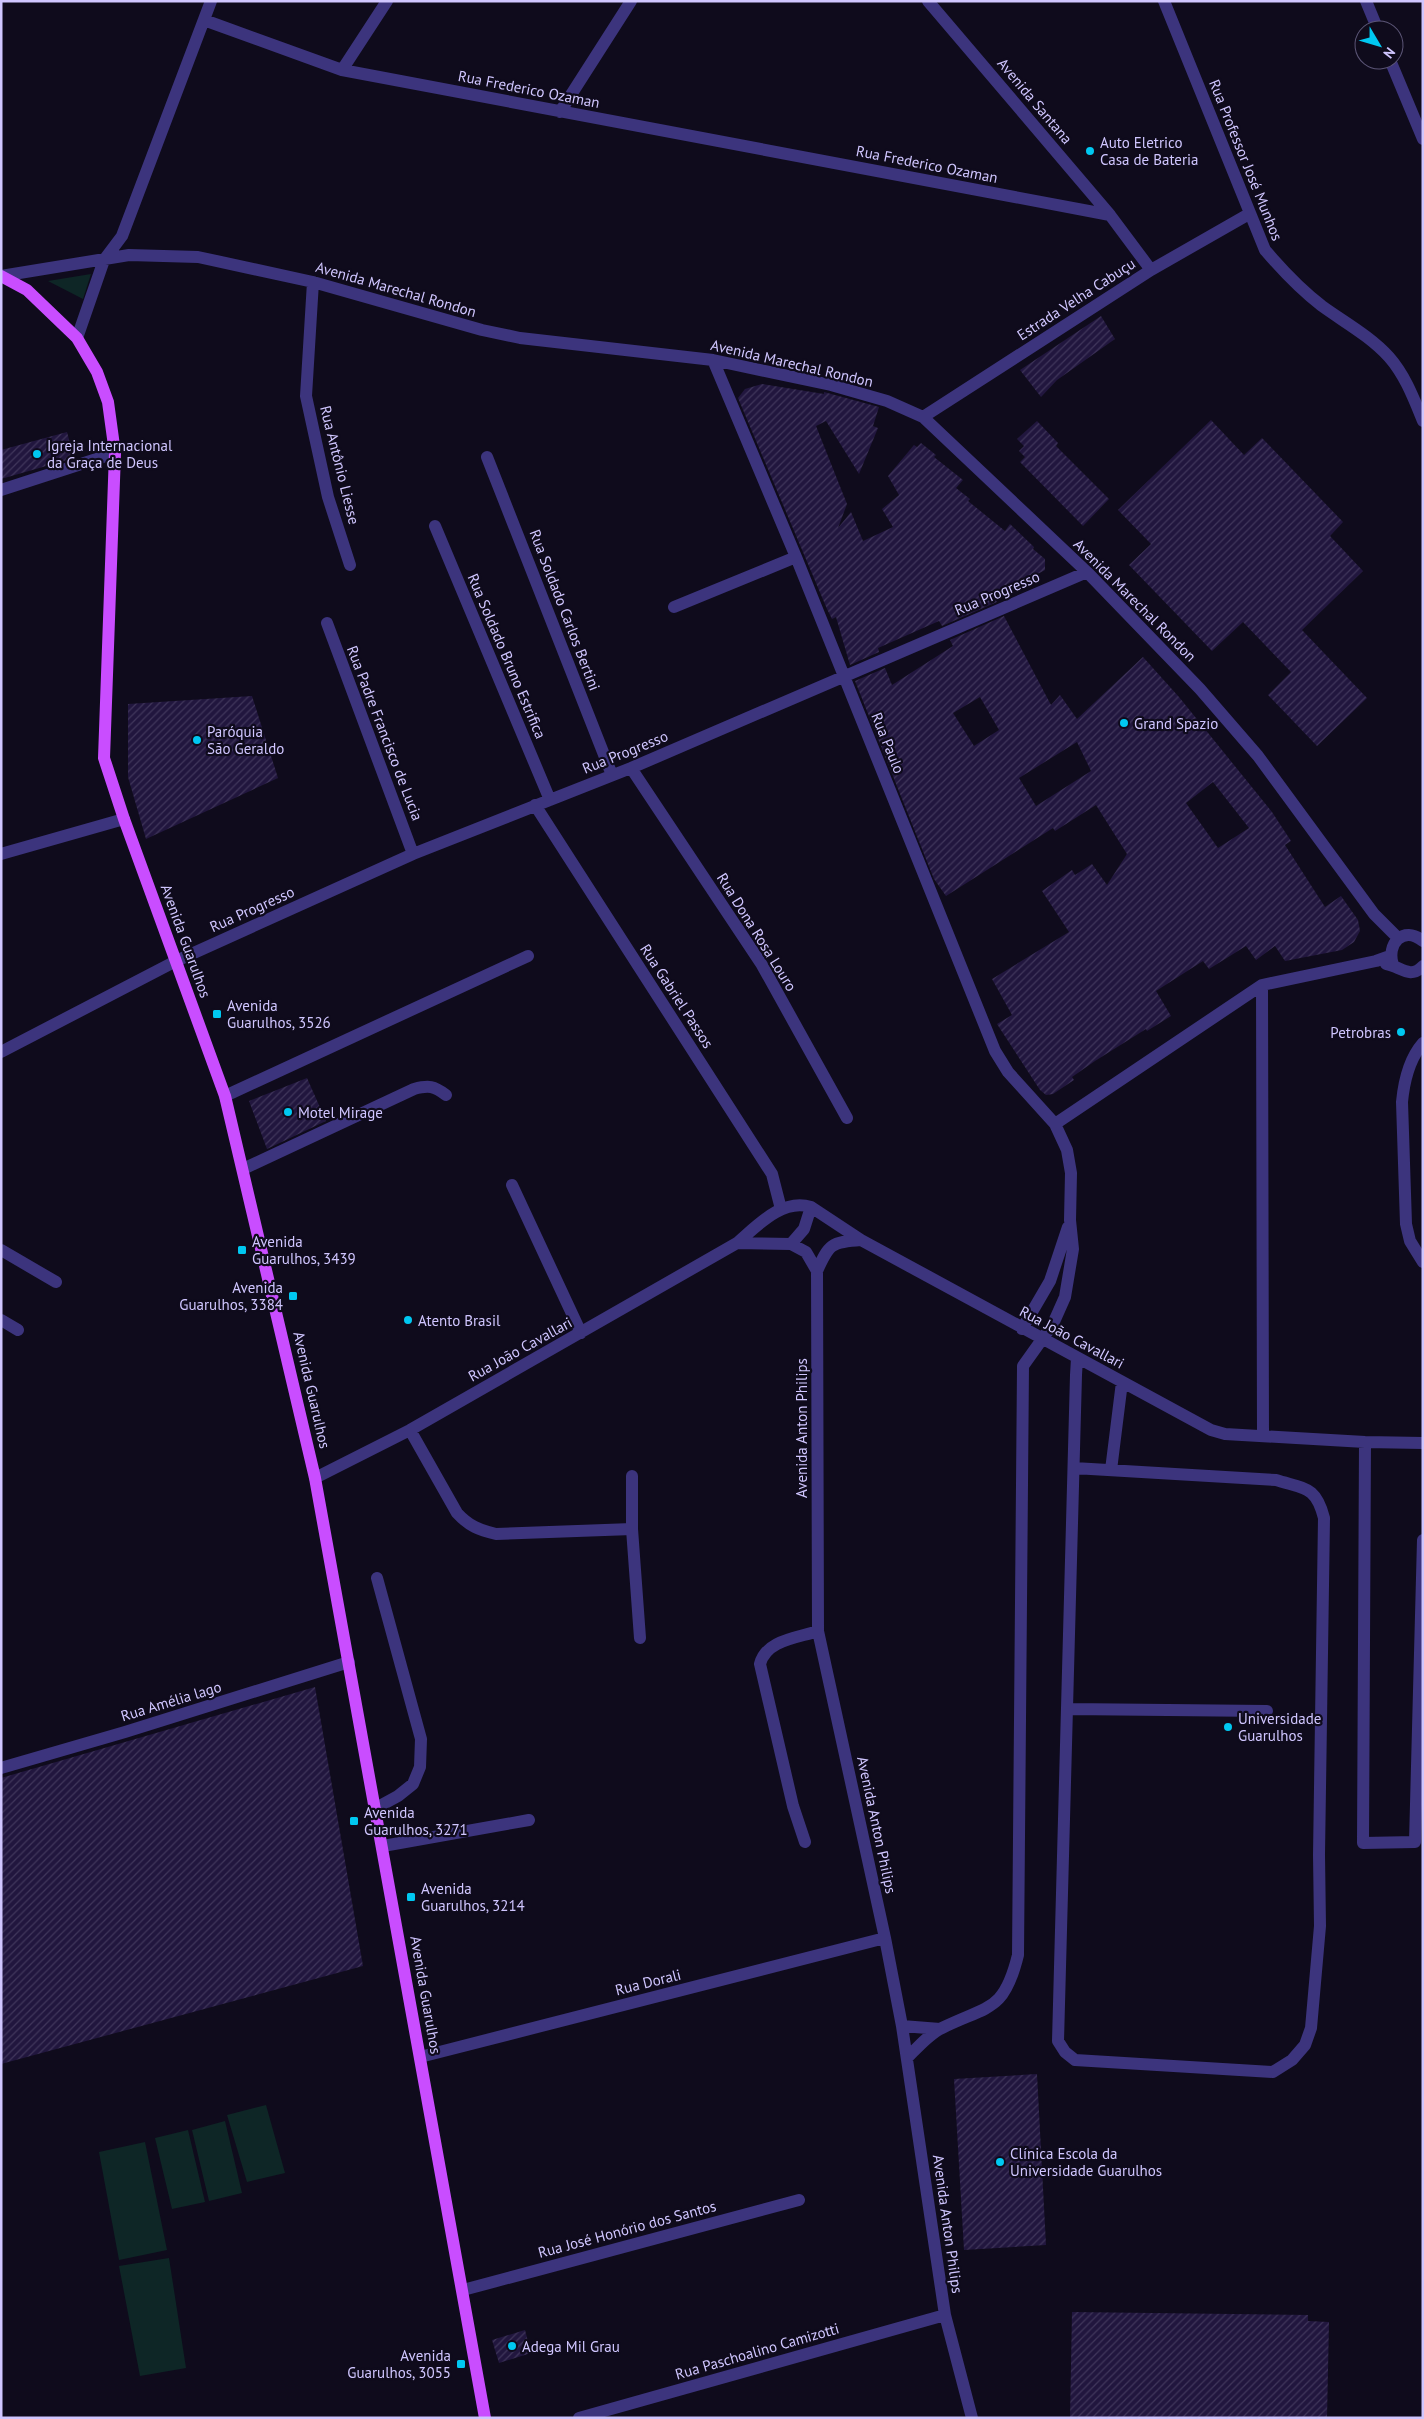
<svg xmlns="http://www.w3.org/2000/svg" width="1424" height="2419" viewBox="0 0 1424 2419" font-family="'PT Sans',sans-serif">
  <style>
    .green { fill: #0e2626 }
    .building { fill: url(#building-hatch); fill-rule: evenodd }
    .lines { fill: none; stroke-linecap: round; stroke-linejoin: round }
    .minor { stroke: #3c347d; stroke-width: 12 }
    .major { stroke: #c94dff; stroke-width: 12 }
    .poi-dot { fill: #00c8f1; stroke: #0f0b1c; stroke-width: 2 }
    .labels { text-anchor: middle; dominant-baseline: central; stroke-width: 4.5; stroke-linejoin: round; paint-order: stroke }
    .street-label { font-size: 15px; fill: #d0c6ff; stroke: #0f0b1c }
    .poi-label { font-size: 15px; fill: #d0c6ff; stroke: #0f0b1c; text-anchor: start }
  </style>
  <defs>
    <pattern id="building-hatch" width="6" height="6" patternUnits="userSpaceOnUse" patternTransform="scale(1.25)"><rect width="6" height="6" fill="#21163e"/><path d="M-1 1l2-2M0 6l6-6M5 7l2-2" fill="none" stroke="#40365b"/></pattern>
  </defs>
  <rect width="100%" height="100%" fill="#0f0b1c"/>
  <path class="green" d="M91 274 83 299 48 281Z
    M266 2105 285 2173 247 2182 227 2115Z
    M225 2121 242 2193 209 2201 192 2130Z
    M188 2130 205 2202 172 2209 155 2138Z
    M145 2142 167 2250 119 2260 99 2152Z
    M169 2258 186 2368 140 2376 119 2266Z"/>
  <path class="building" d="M1101 316 1115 339 1057 380 1041 397 1020 370Z
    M762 384 824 394V392L879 407 873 426 878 428 859 474 826 421 816 426 847 504 838 528 851 512 863 541 893 527 882 509 899 495 888 476 914 445 917 447 921 443 936 455 934 457 963 480 956 488 970 499 968 501 1005 531 1010 524 1034 547 1033 549 1045 559V570L994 598 997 602 942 626 939 621 878 648 879 652 850 665 836 617 832 619 827 609 738 398 745 389Z
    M1211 420 1244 455 1262 438 1343 522 1330 536 1363 571 1302 630 1367 698 1317 746 1268 695 1291 672 1243 622 1212 651 1129 565 1151 544 1118 510Z
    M1037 421 1058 443 1056 446 1109 499 1083 526 1020 462 1025 457 1019 451 1024 446 1017 439Z
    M67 432 74 458 1 479V450Z
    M1004 616 1051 705 1060 695 1077 719 1143 657 1179 697 1272 812 1291 841 1285 845 1325 907 1341 896 1358 920 1360 931 1354 942 1342 950 1285 961 1275 946 1256 960 1246 946 1209 969 1203 961 1156 991 1171 1016 1147 1031 1146 1029 1095 1061 1072 1077 1074 1080 1053 1094 1046 1095 1040 1090 997 1024 1012 1015 992 979 1069 932 1042 891 1072 870 1075 875 1092 864 1107 885 1127 854 1096 805 1055 831 1053 828 946 896 934 879 855 681 885 668 892 685 953 646 950 640ZM980 697 999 730 974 746 953 713ZM1077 742 1091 771 1036 806 1019 778ZM1213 782 1249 828 1218 848 1186 803Z
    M252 696 278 778 146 839 128 777V704Z
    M307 1078 326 1121 267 1149 249 1101Z
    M315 1687 363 1966 1 2064V1778Z
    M1037 2074 1046 2245 964 2250 954 2079Z
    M1072 2312 1308 2315V2321L1329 2322 1327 2418H1070Z
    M525 2330 531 2353 499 2363 492 2340Z"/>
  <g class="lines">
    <path class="minor" d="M928 1 1110 215 1151 270
      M1164 1 1265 250C1282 270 1301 290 1322 306 1344 322 1370 336 1389 357 1405 375 1414 399 1423 421
      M1366 1 1378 30
      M204 20 342 70 1110 215
      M1390 60 1423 139
      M342 70 387 1
      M560 112 631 1
      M1 276 129 255 198 257 313 282 482 330 520 338 713 360 831 385 887 401 923 417 1087 572 1200 689 1258 756 1374 914 1398 938
      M313 282 306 396 328 497 350 565
      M77 338 104 260 122 236 211 1
      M713 360 796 557 995 1051 1008 1072 1055 1124 1067 1150 1071 1173 1070 1220 1073 1249 1065 1297 1053 1324 1023 1366 1018 1955C1004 2012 989 2005 942 2028 929 2034 917 2048 907 2058
      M923 417 1151 270 1249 214
      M487 457 612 775
      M1 490 115 453
      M435 526 550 800
      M674 607 796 557
      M327 623 413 854
      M631 768 762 965 847 1118
      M535 805 772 1174 781 1209
      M1 854 124 819
      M1386 964C1400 966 1410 980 1423 966
      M1393 965C1386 944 1403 925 1423 941
      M1262 985 1263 1435
      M1423 1043C1409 1059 1404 1081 1402 1102L1406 1224 1410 1241 1423 1262
      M1 1052 176 961 413 854 631 768 1087 572
      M225 1096 528 956
      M1055 1124 1262 985 1376 961 1390 956
      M243 1169 414 1089C429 1085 434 1086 446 1095
      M512 1185 581 1333
      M737 1243 791 1244 806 1252 817 1271 818 1631 885 1938 902 2026 945 2315 972 2418
      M791 1244 804 1229 811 1207
      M1 1250 56 1282
      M817 1271C829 1244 831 1242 861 1240
      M1 1320 18 1330
      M1022 1329 1050 1281 1068 1227
      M410 1430 457 1513C469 1526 479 1530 496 1534L632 1529 640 1638
      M1365 1442 1363 1843 1415 1842 1423 1540
      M1074 1468 1276 1480C1305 1489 1316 1486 1324 1518L1319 1855 1320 1926 1311 2028 1305 2045 1292 2060 1273 2072 1075 2060 1065 2052 1058 2041 1076 1375 1077 1358
      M1111 1470 1122 1382
      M315 1478 410 1430 737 1243C757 1226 782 1198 811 1207L861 1240 1211 1430 1225 1434 1365 1442 1423 1443
      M632 1529V1476
      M1068 1709 1267 1711
      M1 1768 125 1732 349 1662
      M376 1808 398 1796 413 1784 420 1767 421 1739 377 1578
      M805 1842 793 1806 760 1664C766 1640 797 1638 818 1631
      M383 1846 529 1820
      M902 2026 940 2029
      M420 2057 885 1938
      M463 2290 799 2200
      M579 2418 945 2315"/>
    <path class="major" d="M1 276 27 290 77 338 97 372 108 402 115 453 104 758 124 819 225 1096 315 1478 485 2418"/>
  </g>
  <g class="poi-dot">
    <circle cx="1090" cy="151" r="5"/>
    <circle cx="37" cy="454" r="5"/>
    <circle cx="1124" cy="723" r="5"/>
    <circle cx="197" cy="740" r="5"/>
    <rect x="212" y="1009" width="10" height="10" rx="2.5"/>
    <circle cx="1401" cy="1032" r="5"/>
    <circle cx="288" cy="1112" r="5"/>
    <rect x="237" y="1245" width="10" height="10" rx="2.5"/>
    <rect x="288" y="1291" width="10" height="10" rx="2.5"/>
    <circle cx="408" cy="1320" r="5"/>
    <circle cx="1228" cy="1727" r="5"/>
    <rect x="349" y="1816" width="10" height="10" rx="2.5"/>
    <rect x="406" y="1892" width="10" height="10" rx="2.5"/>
    <circle cx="1000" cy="2162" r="5"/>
    <circle cx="512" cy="2346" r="5"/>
    <rect x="456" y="2359" width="10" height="10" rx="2.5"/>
  </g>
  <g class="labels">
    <g class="street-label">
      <text transform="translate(529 89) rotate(11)">Rua Frederico Ozaman</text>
      <text transform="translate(1035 101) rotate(50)">Avenida Santana</text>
      <text transform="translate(1246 160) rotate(68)">Rua Professor José Munhos</text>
      <text transform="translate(927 164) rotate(11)">Rua Frederico Ozaman</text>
      <text transform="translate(396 289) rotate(16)">Avenida Marechal Rondon</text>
      <text transform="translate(1076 299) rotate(-33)">Estrada Velha Cabuçu</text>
      <text transform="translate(792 363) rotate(13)">Avenida Marechal Rondon</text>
      <text transform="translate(340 465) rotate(76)">Rua Antônio Liesse</text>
      <text transform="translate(997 593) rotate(-23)">Rua Progresso</text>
      <text transform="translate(1135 600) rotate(45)">Avenida Marechal Rondon</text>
      <text transform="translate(565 610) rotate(69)">Rua Soldado Carlos Bertini</text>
      <text transform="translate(507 656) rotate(67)">Rua Soldado Bruno Estrifica</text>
      <text transform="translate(385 733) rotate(69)">Rua Padre Francisco de Lucia</text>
      <text transform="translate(888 743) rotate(68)">Rua Paulo</text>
      <text transform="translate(625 752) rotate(-22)">Rua Progresso</text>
      <text transform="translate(252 909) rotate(-24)">Rua Progresso</text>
      <text transform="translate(757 932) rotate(58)">Rua Dona Rosa Louro</text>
      <text transform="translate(186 941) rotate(70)">Avenida Guarulhos</text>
      <text transform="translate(677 996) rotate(57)">Rua Gabriel Passos</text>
      <text transform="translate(1072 1337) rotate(28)">Rua João Cavallari</text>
      <text transform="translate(520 1349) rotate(-29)">Rua João Cavallari</text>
      <text transform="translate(312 1390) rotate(77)">Avenida Guarulhos</text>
      <text transform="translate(801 1428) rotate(-90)">Avenida Anton Philips</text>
      <text transform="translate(171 1701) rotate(-17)">Rua Amélia lago</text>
      <text transform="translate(877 1825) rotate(78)">Avenida Anton Philips</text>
      <text transform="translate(648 1982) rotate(-14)">Rua Dorali</text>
      <text transform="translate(426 1995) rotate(80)">Avenida Guarulhos</text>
      <text transform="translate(948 2224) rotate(82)">Avenida Anton Philips</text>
      <text transform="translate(627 2229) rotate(-15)">Rua José Honório dos Santos</text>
      <text transform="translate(757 2351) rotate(-16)">Rua Paschoalino Camizotti</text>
    </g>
    <g class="poi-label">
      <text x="1100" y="142">Auto Eletrico<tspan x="1100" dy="17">Casa de Bateria</tspan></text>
      <text x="47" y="445">Igreja Internacional<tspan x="47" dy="17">da Graça de Deus</tspan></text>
      <text x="1134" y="723">Grand Spazio</text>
      <text x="207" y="731">Paróquia<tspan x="207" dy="17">São Geraldo</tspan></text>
      <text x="227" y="1005">Avenida<tspan x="227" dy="17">Guarulhos, 3526</tspan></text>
      <text x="1391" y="1032" text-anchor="end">Petrobras</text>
      <text x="298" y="1112">Motel Mirage</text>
      <text x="252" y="1241">Avenida<tspan x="252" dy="17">Guarulhos, 3439</tspan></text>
      <text x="283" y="1287" text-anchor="end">Avenida<tspan x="283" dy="17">Guarulhos, 3384</tspan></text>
      <text x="418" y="1320">Atento Brasil</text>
      <text x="1238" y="1718">Universidade<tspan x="1238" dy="17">Guarulhos</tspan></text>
      <text x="364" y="1812">Avenida<tspan x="364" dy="17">Guarulhos, 3271</tspan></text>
      <text x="421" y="1888">Avenida<tspan x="421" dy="17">Guarulhos, 3214</tspan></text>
      <text x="1010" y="2153">Clínica Escola da<tspan x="1010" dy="17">Universidade Guarulhos</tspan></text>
      <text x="522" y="2346">Adega Mil Grau</text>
      <text x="451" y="2355" text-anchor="end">Avenida<tspan x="451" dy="17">Guarulhos, 3055</tspan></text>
    </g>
  </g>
  <rect width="1424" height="2419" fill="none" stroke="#d0c6ff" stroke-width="5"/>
  <g transform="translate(1379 45) rotate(128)"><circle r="24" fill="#0f0b1c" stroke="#5c5677"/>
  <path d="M0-4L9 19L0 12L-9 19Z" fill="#00c8f1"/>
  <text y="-8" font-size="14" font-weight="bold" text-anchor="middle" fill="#d0c6ff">N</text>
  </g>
</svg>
